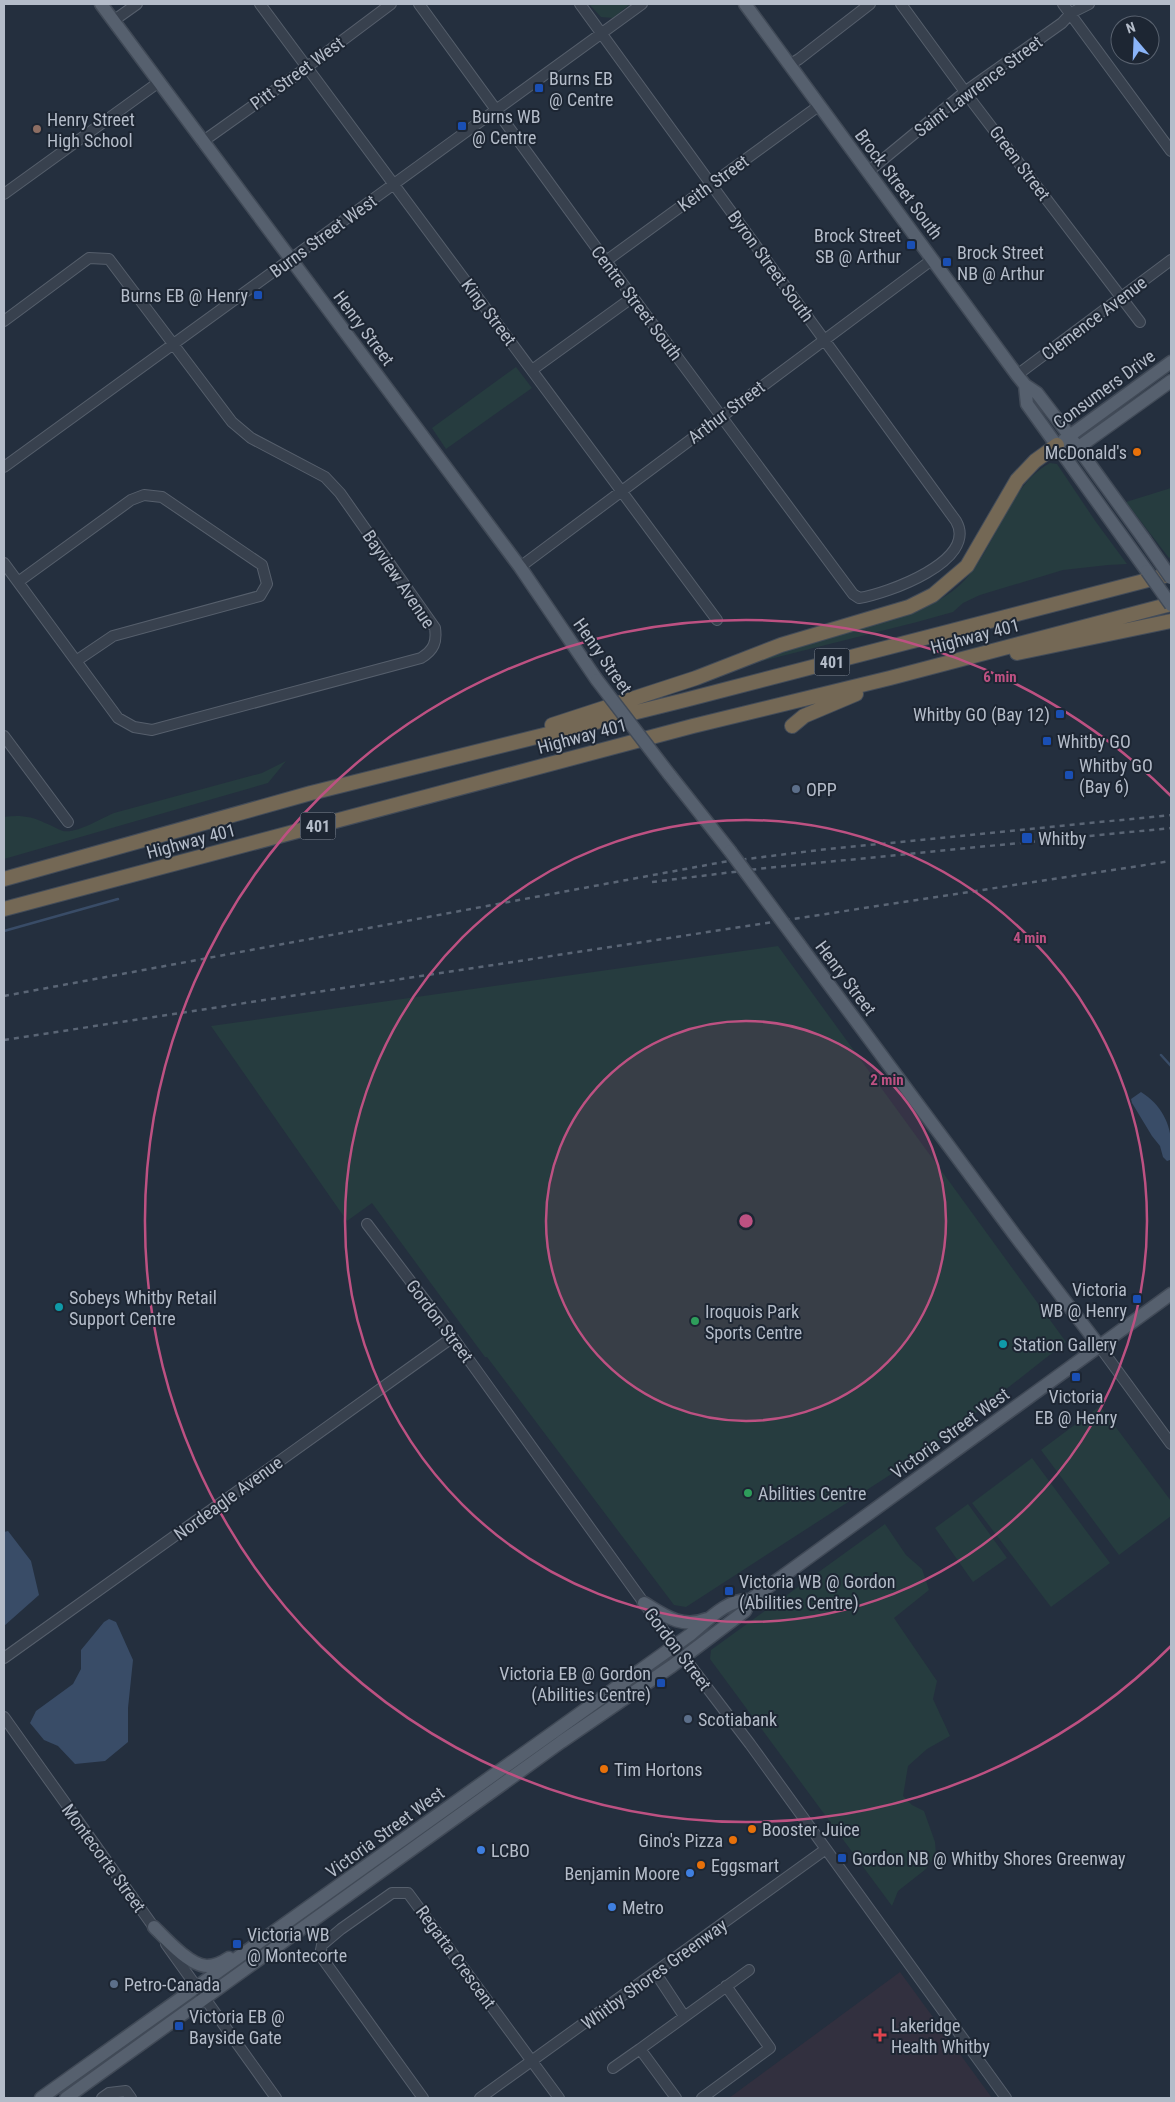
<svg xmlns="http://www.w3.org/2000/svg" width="1175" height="2102" viewBox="0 0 1175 2102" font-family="'Roboto Condensed',sans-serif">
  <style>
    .medical { fill: #32303f }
    .green { fill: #263c3f }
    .water { fill: #394c67 }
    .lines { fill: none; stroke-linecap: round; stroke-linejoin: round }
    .stream { stroke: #394c67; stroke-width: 2.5 }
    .minor-casing { stroke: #565f6c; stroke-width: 12 }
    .major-casing { stroke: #414a57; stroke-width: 15 }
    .highway-casing { stroke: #434c59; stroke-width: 16 }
    .minor { stroke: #38414e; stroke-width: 10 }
    .major { stroke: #56606e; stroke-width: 12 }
    .highway { stroke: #746855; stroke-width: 14 }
    .rail { stroke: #5a6575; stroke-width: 2.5; stroke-dasharray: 5 5; stroke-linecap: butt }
    .major-bridge-casing { stroke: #414a57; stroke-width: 15; stroke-linecap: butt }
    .major-bridge { stroke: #56606e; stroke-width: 12 }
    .ring { fill: none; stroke: #bd5182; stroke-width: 2.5 }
    .transit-dot { fill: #1a4fb4; stroke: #1d2633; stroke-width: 2 }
    .education-dot { fill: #8d6e63; stroke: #1d2633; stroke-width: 2 }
    .food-dot { fill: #e8710a; stroke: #1d2633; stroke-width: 2 }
    .service-dot { fill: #5c6f8a; stroke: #1d2633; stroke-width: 2 }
    .culture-dot { fill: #0f9aa8; stroke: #1d2633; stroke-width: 2 }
    .leisure-dot { fill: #2e9e5b; stroke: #1d2633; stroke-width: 2 }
    .shop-dot { fill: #3f7fe0; stroke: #1d2633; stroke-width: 2 }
    .health-dot { fill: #e0444e; stroke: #1d2633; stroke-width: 2 }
    .labels { text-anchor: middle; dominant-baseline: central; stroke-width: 4; stroke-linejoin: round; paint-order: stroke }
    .shield { fill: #1d2633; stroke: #878f9c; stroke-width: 1 }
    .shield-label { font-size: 16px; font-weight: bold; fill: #b4bcc9 }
    .street-label { font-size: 18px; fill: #b4bcc9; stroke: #1d2633 }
    .poi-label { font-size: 18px; fill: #b4bcc9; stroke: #1d2633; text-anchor: start }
    .centre { fill: #bd5182; stroke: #1d2633; stroke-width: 2.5 }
    .ring-label { font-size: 15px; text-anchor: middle; font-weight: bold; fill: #bd5182; stroke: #1d2633; stroke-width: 4; stroke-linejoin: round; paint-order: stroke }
  </style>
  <rect width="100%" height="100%" fill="#242f3e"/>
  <path class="medical" d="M900 1972 992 2098H729Z"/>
  <path class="green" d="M589 4H630L613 18 601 17Z
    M516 367 532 388 446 449 432 428Z
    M1050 463 1057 464 1096 522 1127 564 1108 565 1063 570 980 595 963 603 953 612 917 622 750 664C791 648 834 638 876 624 907 614 937 606 961 584 996 550 1007 486 1050 463Z
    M1171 488V557L1169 558 1126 502Z
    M286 761 268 783 4 859V817C19 815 31 816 45 823 51 825 57 829 63 831 76 834 102 818 114 813L262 773Z
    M778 946 1066 1342 962 1424 893 1473 686 1607 674 1605 487 1357H485L372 1203 347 1221 211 1026Z
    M1100 1406 1171 1501V1516L1119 1555 1041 1450Z
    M1032 1458 1110 1563 1051 1607 972 1503Z
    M968 1504 1007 1558 973 1582 935 1528Z
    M885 1524 906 1555 922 1569 929 1590 894 1618 937 1681 933 1699 950 1736 927 1749 908 1766 903 1796 912 1805 924 1811 935 1842 936 1854 926 1869 898 1891 892 1906 710 1659 711 1650Z"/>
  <path class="water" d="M1141 1092C1165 1107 1175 1132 1170 1160L1167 1161 1163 1157 1160 1146 1152 1136 1132 1103 1131 1099Z
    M8 1531 31 1561 39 1595 4 1626V1532Z
    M109 1619 116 1622 133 1660 128 1708V1742L105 1761 75 1764 58 1746 44 1740 30 1723 36 1711 73 1684 81 1669V1650L104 1622Z"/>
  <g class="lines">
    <path class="stream" d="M4 931 118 899
      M1161 1055 1171 1066"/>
    <g class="minor-casing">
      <path id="minor" d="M260 4 717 620
        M419 4 606 261 853 594 859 598C886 594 979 561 956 521L580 4
        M901 4 974 104 1140 322
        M1063 4 1171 151
        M113 21 137 4
        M789 65 799 59 870 4
        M202 142 299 73 391 4
        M869 171 966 91 1062 23 1071 13 1089 4
        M4 194 159 82
        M606 261 820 105
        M4 321 89 258 109 259 232 422 251 438 325 477 340 493 435 628C437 642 434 650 421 658L152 730 134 727 118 718 4 563
        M532 370 633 297
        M1017 375 1171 260
        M4 467 642 4
        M520 567 933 259
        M18 582 131 500 144 495 162 497 262 565 267 584 260 596 113 636 76 661
        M4 736 68 822
        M367 1224 446 1328 667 1635 750 1744 1006 2098
        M1100 1347 1171 1444
        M4 1658 453 1337
        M4 1717 158 1933
        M166 1944 276 2098
        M655 1972 684 2016
        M613 2068 640 2049
        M102 2098 109 2093 126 2091 131 2098
        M423 2098 320 1955 322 1945 341 1929 392 1893H408L559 2098
        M480 2098 826 1849
        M676 2098 640 2049 749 1970
        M702 2098 770 2048 726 1986"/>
    </g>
    <g class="major-casing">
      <path id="major" d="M101 4 520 567 597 680
        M745 4 1017 375 1025 385 1037 393 1060 423 1144 539
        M1025 385 1027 404 1147 571
        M1064 440 1171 362
        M1072 452 1171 381
        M669 774 730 851
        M799 944 1014 1234 1100 1347
        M644 1603C665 1616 682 1629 707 1619
        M154 1927C166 1939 190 1966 207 1966 215 1966 223 1962 229 1958
        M41 2098 691 1634C707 1621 728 1598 750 1600
        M66 2098 561 1742 672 1666 745 1611 750 1600 1171 1294"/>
    </g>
    <g class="highway-casing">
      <path id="highway" d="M1017 653 1171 621
        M552 725 696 678 781 645 909 607 933 595 967 566 1017 480 1035 461 1057 445
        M792 726 804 716 856 694
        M4 879 311 793 685 700 1171 574
        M4 909 693 726 890 678 1171 604"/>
    </g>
    <use href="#minor" class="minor"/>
    <use href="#major" class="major"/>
    <use href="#highway" class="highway"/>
    <path class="rail" d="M652 882 766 868 1171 828
      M4 996 723 862 819 850 1171 815
      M4 1040 1171 861"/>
    <g class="major-bridge-casing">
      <path id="major-bridge" d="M1144 539 1171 578
        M1147 571 1171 605
        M597 680 669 774
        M730 851 799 944"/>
    </g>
    <use href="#major-bridge" class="major-bridge"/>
  </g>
  <circle cx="746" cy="1221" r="200" fill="#bd5182" fill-opacity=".12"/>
  <g class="ring">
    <circle cx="746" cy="1221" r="200"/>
    <circle cx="746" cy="1221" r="401"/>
    <path d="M1171 1646A601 601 0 1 1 1171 796"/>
  </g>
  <g class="transit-dot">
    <rect x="534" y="83" width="10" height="10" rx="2.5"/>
    <rect x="457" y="121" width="10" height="10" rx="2.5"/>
    <rect x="906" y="240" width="10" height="10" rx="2.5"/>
    <rect x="942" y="257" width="10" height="10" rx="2.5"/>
    <rect x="253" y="290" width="10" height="10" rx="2.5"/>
    <rect x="1055" y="709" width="10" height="10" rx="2.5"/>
    <rect x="1042" y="736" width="10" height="10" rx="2.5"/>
    <rect x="1064" y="770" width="10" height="10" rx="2.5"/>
    <rect x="1021" y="832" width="12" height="12" rx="2.5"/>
    <rect x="1132" y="1294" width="10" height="10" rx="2.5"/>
    <rect x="1071" y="1372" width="10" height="10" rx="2.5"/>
    <rect x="724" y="1586" width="10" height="10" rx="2.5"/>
    <rect x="656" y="1678" width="10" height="10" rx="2.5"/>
    <rect x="837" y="1853" width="10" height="10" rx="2.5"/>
    <rect x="232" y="1939" width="10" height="10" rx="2.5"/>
    <rect x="174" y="2021" width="10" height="10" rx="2.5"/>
  </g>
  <circle class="education-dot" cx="37" cy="129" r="5"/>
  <g class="food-dot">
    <circle cx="1137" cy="452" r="5"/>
    <circle cx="604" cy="1769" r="5"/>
    <circle cx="752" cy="1829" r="5"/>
    <circle cx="733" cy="1840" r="5"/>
    <circle cx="701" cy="1865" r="5"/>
  </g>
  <g class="service-dot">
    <circle cx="796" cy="789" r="5"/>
    <circle cx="688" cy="1719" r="5"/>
    <circle cx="114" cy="1984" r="5"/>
  </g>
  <g class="culture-dot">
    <circle cx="59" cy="1307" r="5"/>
    <circle cx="1003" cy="1344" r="5"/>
  </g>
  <g class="leisure-dot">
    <circle cx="695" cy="1321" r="5"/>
    <circle cx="748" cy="1493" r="5"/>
  </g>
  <g class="shop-dot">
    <circle cx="481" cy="1850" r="5"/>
    <circle cx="690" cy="1873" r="5"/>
    <circle cx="612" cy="1907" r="5"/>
  </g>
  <path class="health-dot" d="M877.5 2027.5h5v5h5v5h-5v5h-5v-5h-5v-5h5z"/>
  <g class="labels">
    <g class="shield">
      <rect x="814.5" y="648.5" width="35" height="27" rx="4"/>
      <rect x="300.5" y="812.5" width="35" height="27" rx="4"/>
    </g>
    <g class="shield-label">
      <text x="832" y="662">401</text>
      <text x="318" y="826">401</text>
    </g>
    <g class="street-label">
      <text transform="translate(297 73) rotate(-36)">Pitt Street West</text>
      <text transform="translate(978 86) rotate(-37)">Saint Lawrence Street</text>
      <text transform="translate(1020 163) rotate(53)">Green Street</text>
      <text transform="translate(713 183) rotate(-36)">Keith Street</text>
      <text transform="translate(899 184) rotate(53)">Brock Street South</text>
      <text transform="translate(323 236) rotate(-36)">Burns Street West</text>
      <text transform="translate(771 266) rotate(54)">Byron Street South</text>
      <text transform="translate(637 303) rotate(53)">Centre Street South</text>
      <text transform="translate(489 312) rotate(53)">King Street</text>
      <text transform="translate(1094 318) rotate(-37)">Clemence Avenue</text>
      <text transform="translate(364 328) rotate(53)">Henry Street</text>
      <text transform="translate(1104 389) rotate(-36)">Consumers Drive</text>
      <text transform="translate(726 412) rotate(-37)">Arthur Street</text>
      <text transform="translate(399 579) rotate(56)">Bayview Avenue</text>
      <text transform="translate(975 636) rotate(-15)">Highway 401</text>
      <text transform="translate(603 656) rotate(55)">Henry Street</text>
      <text transform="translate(582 736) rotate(-15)">Highway 401</text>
      <text transform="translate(191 841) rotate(-15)">Highway 401</text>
      <text transform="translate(846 978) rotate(53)">Henry Street</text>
      <text transform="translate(440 1321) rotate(53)">Gordon Street</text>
      <text transform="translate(950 1433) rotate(-36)">Victoria Street West</text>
      <text transform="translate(228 1498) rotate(-36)">Nordeagle Avenue</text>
      <text transform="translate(678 1649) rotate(53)">Gordon Street</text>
      <text transform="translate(385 1832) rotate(-36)">Victoria Street West</text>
      <text transform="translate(104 1858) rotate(54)">Montecorte Street</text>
      <text transform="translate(456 1957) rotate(54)">Regatta Crescent</text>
      <text transform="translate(654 1974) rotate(-36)">Whitby Shores Greenway</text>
    </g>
    <g class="poi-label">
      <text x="549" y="78">Burns EB<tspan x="549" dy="21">@ Centre</tspan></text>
      <text x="472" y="116">Burns WB<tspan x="472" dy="21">@ Centre</tspan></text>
      <text x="47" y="119">Henry Street<tspan x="47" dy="21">High School</tspan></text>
      <text x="901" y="235" text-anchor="end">Brock Street<tspan x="901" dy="21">SB @ Arthur</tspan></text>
      <text x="957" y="252">Brock Street<tspan x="957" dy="21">NB @ Arthur</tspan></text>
      <text x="248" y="295" text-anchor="end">Burns EB @ Henry</text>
      <text x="1127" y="452" text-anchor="end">McDonald's</text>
      <text x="1050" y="714" text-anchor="end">Whitby GO (Bay 12)</text>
      <text x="1057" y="741">Whitby GO</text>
      <text x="1079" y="765">Whitby GO<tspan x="1079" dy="21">(Bay 6)</tspan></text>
      <text x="806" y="789">OPP</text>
      <text x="1038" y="838">Whitby</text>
      <text x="1127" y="1289" text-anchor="end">Victoria<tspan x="1127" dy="21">WB @ Henry</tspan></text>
      <text x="69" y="1297">Sobeys Whitby Retail<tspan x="69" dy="21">Support Centre</tspan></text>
      <text x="705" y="1311">Iroquois Park<tspan x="705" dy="21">Sports Centre</tspan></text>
      <text x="1013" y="1344">Station Gallery</text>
      <text x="1076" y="1396" text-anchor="middle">Victoria<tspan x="1076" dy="21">EB @ Henry</tspan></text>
      <text x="758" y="1493">Abilities Centre</text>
      <text x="739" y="1581">Victoria WB @ Gordon<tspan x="739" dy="21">(Abilities Centre)</tspan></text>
      <text x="651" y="1673" text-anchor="end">Victoria EB @ Gordon<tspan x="651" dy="21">(Abilities Centre)</tspan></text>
      <text x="698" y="1719">Scotiabank</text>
      <text x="614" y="1769">Tim Hortons</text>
      <text x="762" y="1829">Booster Juice</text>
      <text x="723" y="1840" text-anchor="end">Gino's Pizza</text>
      <text x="491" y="1850">LCBO</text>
      <text x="852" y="1858">Gordon NB @ Whitby Shores Greenway</text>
      <text x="711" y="1865">Eggsmart</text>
      <text x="680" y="1873" text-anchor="end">Benjamin Moore</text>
      <text x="622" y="1907">Metro</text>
      <text x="247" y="1934">Victoria WB<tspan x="247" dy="21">@ Montecorte</tspan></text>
      <text x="124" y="1984">Petro-Canada</text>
      <text x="189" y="2016">Victoria EB @<tspan x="189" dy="21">Bayside Gate</tspan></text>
      <text x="891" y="2025">Lakeridge<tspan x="891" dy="21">Health Whitby</tspan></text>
    </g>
  </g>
  <circle cx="746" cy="1221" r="8" class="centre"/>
  <g class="ring-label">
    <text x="1000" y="682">6 min</text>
    <text x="1030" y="943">4 min</text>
    <text x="887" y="1085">2 min</text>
  </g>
  <rect width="1175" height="2102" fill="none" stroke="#b4bcc9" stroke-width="10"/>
  <g transform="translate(1135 40) rotate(341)"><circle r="24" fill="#1d2633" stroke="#59626f"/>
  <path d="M0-4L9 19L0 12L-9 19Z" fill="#8ab4f8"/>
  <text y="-8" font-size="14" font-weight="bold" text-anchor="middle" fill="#b4bcc9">N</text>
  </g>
</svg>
